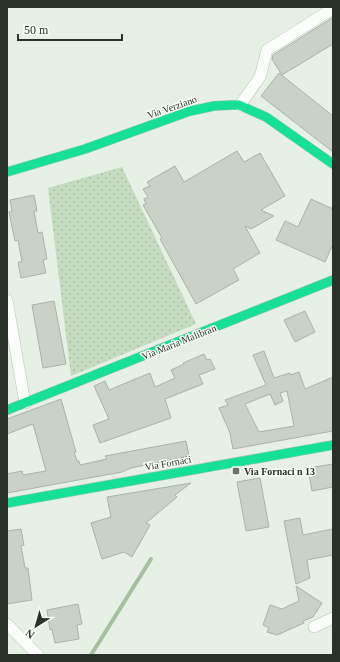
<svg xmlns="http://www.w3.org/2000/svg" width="340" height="662" viewBox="0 0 340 662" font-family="Georgia,serif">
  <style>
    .garden { fill: url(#garden-dots) }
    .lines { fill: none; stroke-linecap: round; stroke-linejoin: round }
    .stream { stroke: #a4c09e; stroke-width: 4 }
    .building { fill: #cad2c8; stroke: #abb3a9; fill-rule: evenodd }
    .street-casing { stroke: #b9c2b7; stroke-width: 12 }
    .fast-casing { stroke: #b9c2b7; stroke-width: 10 }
    .street { stroke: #fbfdfb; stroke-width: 11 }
    .fast { stroke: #16e098; stroke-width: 9 }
    .poi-dot { fill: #6c746a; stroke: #fafef9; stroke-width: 1.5 }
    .labels { text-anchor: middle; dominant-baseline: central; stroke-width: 3; stroke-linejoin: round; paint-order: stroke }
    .street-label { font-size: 10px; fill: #2a3128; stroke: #fafef9 }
    .poi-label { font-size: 10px; font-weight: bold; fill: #2a3128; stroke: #fafef9; text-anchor: start }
  </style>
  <defs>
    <pattern id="garden-dots" width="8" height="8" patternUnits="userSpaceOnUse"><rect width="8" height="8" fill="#c5dcc0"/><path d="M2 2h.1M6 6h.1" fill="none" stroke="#a9bda5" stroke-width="1.8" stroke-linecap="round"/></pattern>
  </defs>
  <rect width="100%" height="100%" fill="#e6f0e4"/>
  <path class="garden" d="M122 167 196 324 71 376 48 188Z"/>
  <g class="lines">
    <path class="stream" d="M91 655 151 559"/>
  </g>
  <path class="building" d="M332 18H333V44L282 75 272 59 273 55Z
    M279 73 333 116V152L261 96Z
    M237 151 244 162 260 153 285 196 261 210 274 216 251 229 245 226 260 253 233 269 239 280 196 304 160 239 162 238 143 205 146 204 144 199 148 197 143 189 150 186 147 182 175 166 184 182Z
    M34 195 37 211H34L38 233 42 232 47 259 43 260 46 273 21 278 18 262H22L18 240 15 241 9 212 12 211 10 200Z
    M311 199 333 209V244L325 262 276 240 285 221 298 227Z
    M54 301 66 364 43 368 32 305Z
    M305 311 315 332 295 342 284 320Z
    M264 351 274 378 290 373V375L299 372 305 389 333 377V431L233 449 230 433 219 408 228 405 225 400 266 385 253 355ZM287 391 294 426 259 432 245 404 270 394 275 405 283 401 280 393Z
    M204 354 207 360 210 359 215 369 199 375 203 384 165 399 171 418 100 443 93 425 109 419 94 386 105 381 109 390 150 373 155 387 175 378 171 370 184 364 183 363Z
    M61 399 76 452H74L77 461H79L80 465 107 459 105 456 186 441 189 456 131 468 122 472 7 493V474L22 471 23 475 46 471 33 424 7 434V419Z
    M333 464V487L312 491 308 468Z
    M260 478 269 527 246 531 237 482Z
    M191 483 175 495 177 497 146 523 150 525 132 557 124 552 102 559 91 523 111 517 107 497Z
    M300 518 303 535 333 529V555L307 560 310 578 296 584 284 521Z
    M21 529 24 545 21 546 25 568H28L32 600 7 604V531Z
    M296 586 322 603 313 617 303 621 304 623 277 635 267 632 269 628 263 625 270 605 282 609 299 601Z
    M78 604 82 624 77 625 79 639 55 643 52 629 50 630 47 610Z"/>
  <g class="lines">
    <g class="street-casing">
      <path id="street" d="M240 105 260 77 267 50 329 11H333
        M7 300 25 403
        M7 624 38 655
        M314 627 333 618"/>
    </g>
    <g class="fast-casing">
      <path id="fast" d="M7 172 85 149 190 111 214 106 232 105H239L266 117 333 164
        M7 410 333 280
        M7 503 333 445"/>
    </g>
    <use href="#street" class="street"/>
    <use href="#fast" class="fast"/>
  </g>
  <rect class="poi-dot" x="232" y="467" width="8" height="8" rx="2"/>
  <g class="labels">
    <g class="street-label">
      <text transform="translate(172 107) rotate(-19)">Via Verziano</text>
      <text transform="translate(179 342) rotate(-22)">Via Maria Malibran</text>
      <text transform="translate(168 463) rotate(-10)">Via Fornaci</text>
    </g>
    <g class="poi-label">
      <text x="244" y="471">Via Fornaci n 13</text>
    </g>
  </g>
  <rect width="340" height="662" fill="none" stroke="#2a3128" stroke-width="16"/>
  <g transform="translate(36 626) rotate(217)" stroke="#fafef9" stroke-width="3" paint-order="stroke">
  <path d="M0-3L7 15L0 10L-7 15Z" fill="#2a3128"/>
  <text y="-6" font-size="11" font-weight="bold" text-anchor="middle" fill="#2a3128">N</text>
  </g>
  <path d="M18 34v6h104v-6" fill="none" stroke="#2a3128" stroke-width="2"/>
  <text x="24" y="34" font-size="12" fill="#2a3128" stroke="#fafef9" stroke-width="3" paint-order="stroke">50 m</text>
</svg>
